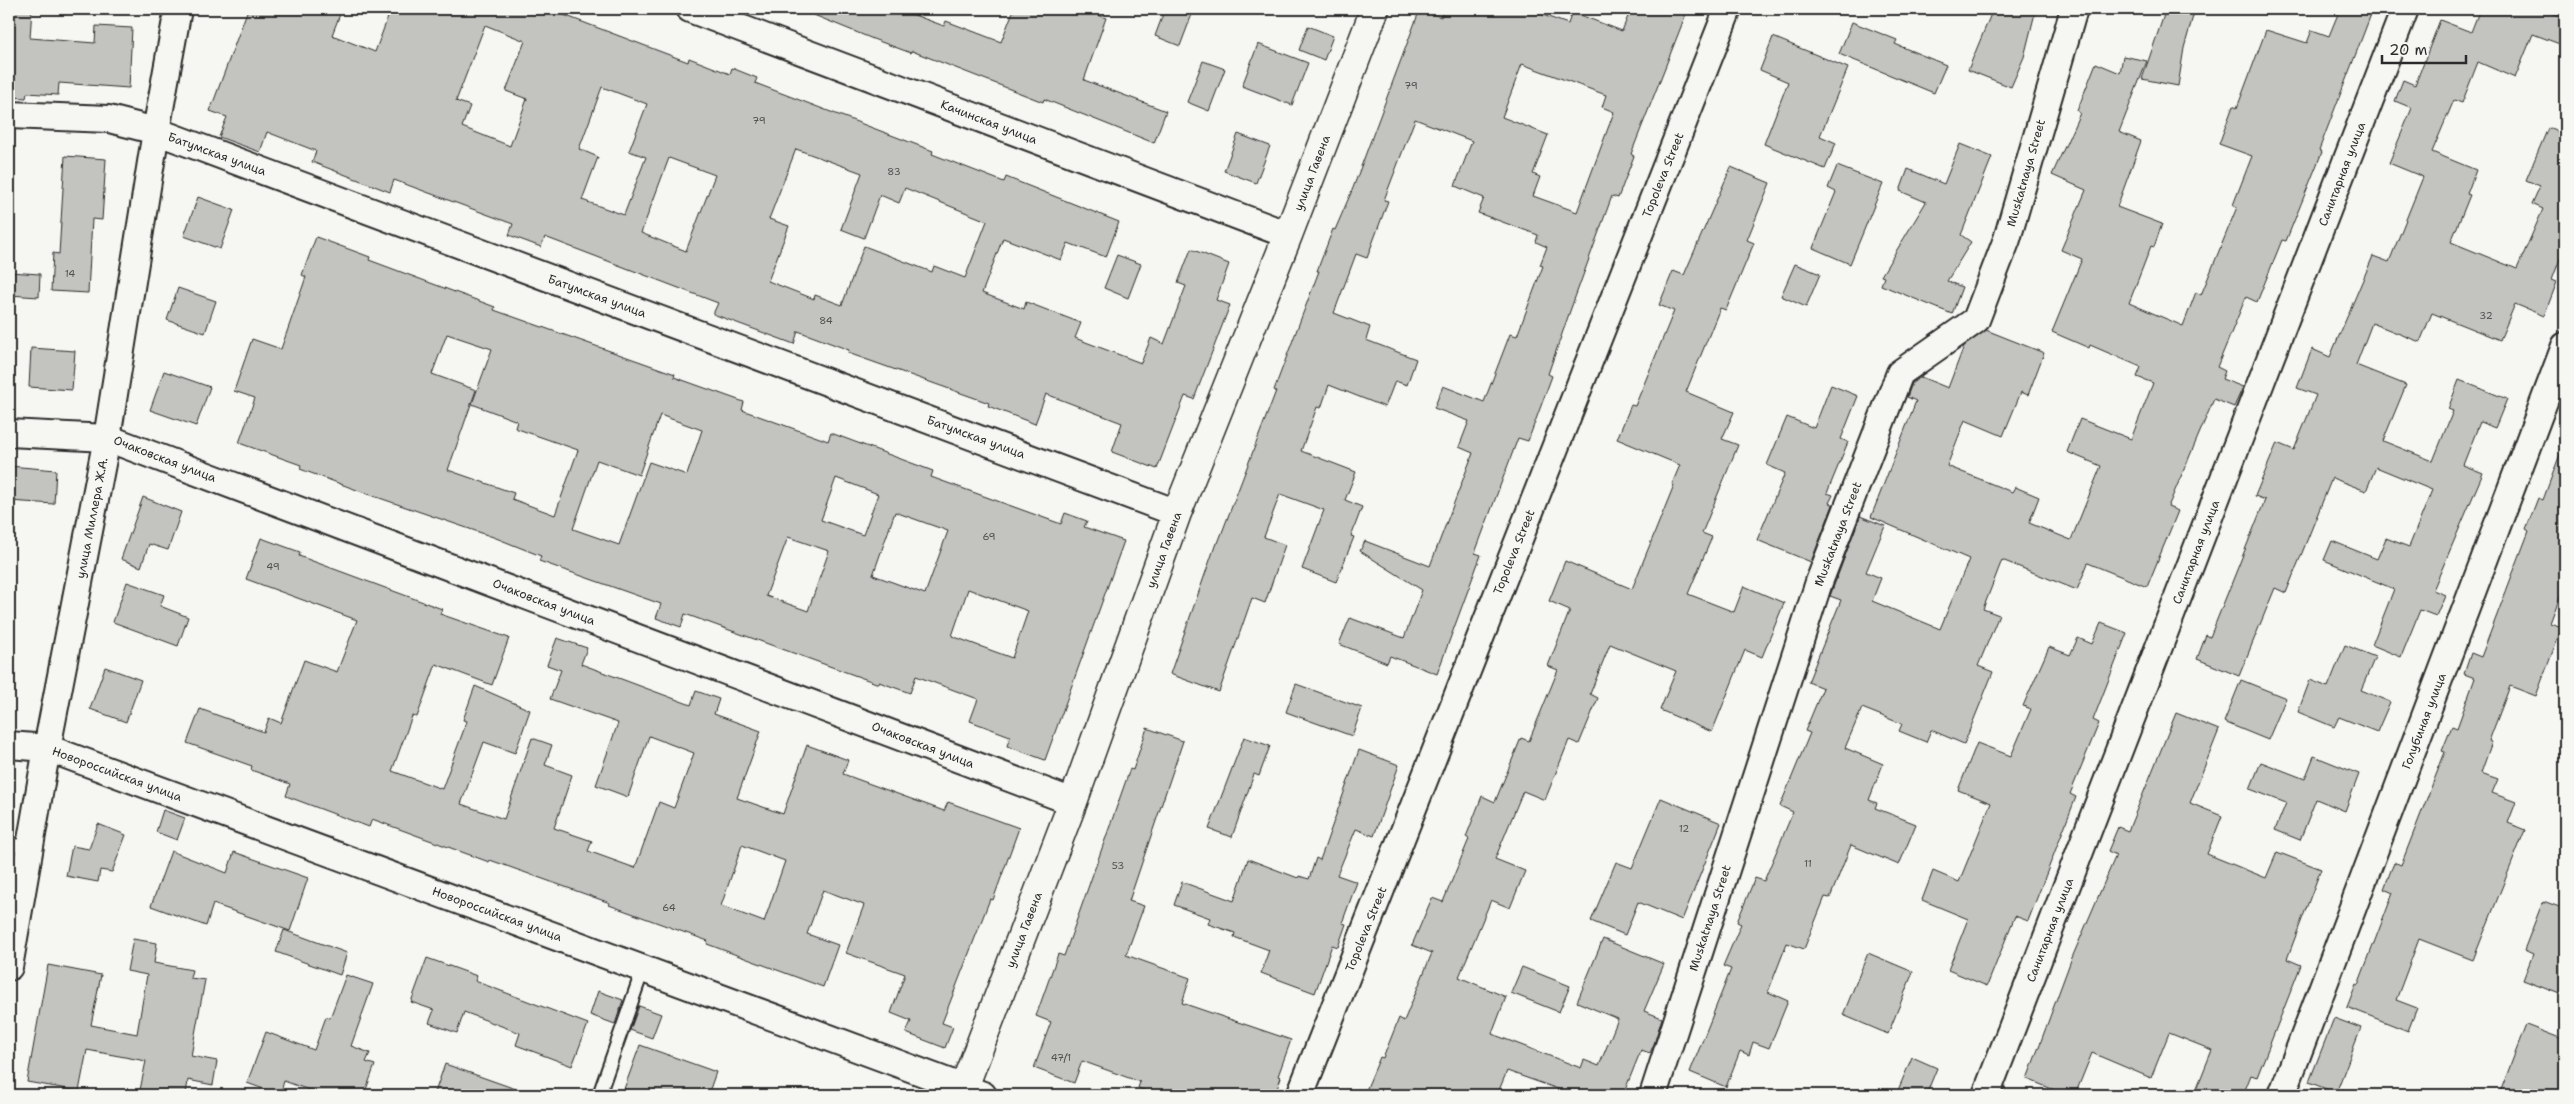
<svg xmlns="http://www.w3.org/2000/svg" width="2574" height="1104" viewBox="0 0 2574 1104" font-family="'Shantell Sans',sans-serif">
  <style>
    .building { fill: #c3c3c0; stroke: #2b2b2b; fill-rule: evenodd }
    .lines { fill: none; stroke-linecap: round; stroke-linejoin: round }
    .lane-casing { stroke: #2b2b2b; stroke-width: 16 }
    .street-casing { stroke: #2b2b2b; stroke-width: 30 }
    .secondary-casing { stroke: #2b2b2b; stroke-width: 31 }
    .lane { stroke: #f6f6f2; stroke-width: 12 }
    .street { stroke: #f6f6f2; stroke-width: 26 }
    .secondary { stroke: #f6f6f2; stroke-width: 28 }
    .labels { text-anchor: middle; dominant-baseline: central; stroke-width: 4; stroke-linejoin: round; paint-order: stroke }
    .number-label { font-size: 10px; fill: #515150 }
    .street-label { font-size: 12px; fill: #2b2b2b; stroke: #f6f6f2 }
  </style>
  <rect width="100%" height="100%" fill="#f6f6f2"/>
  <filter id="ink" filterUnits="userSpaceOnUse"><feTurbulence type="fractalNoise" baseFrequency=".02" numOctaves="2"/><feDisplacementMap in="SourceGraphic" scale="10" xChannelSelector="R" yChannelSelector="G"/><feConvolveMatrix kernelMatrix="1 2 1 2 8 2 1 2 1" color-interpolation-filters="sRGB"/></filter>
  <g filter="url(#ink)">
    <path class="building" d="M9 9H32L30 38 95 43 96 26 132 28 129 88 59 83 58 95 27 93 26 98 9 97Z
      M248 9H342L332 35 375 52 391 9H548L688 62 689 58 730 74 732 68 757 78 755 83 933 151 932 154 1004 182 1006 177 1119 222 1106 257 1068 243 1061 260 1003 238 982 293 1024 309 1026 302 1081 323 1075 338 1141 363 1151 338 1164 344 1186 286 1178 283 1191 249 1229 264 1216 300 1230 305 1194 399 1185 396 1157 469 1112 452 1122 423 1046 394 1035 424 988 406 989 403 848 353 849 350 798 331 794 344 713 314 718 303 545 237 541 247 509 235 513 224 394 180 390 192 312 162 316 151 267 132 260 152 219 137 227 117 210 111ZM485 25 525 41 506 91 527 99 510 146 462 127 470 106 456 101ZM602 87 647 104 629 151 646 157 624 215 582 200 598 157 579 149ZM796 149 862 173 841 229 864 238 880 195 899 203 905 188 987 221 965 278 934 266 932 272 864 246 842 305 815 295 814 299 768 281 789 226 769 219ZM669 158 715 175 686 251 641 233Z
      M804 9H898L944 26 946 21 1001 42 1014 9H1082L1106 18 1084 80 1166 111 1154 143 1044 99 1043 102 912 51 911 53 873 39 804 11Z
      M1165 9H1194L1180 46 1155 36Z
      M1420 9 1441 17 1444 9H1526L1568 24 1572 12 1622 31 1631 9H1688L1631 154 1634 156 1618 198 1612 196 1570 311 1548 374 1552 376 1528 441 1518 438 1475 553 1481 555 1437 674 1390 656 1387 663 1339 644 1350 618 1404 638 1422 590 1360 551 1365 541 1430 566 1473 453 1459 447 1469 421 1434 408 1443 386 1484 402 1510 334 1517 336 1543 266 1540 265 1547 247 1536 242 1538 235 1478 213 1484 198 1455 186 1472 141 1415 119 1384 200 1388 201 1367 258 1356 254 1334 313 1370 327 1366 340 1416 359 1407 385 1395 381 1385 407 1329 385 1321 408 1317 407 1301 451 1356 472 1345 500 1362 507 1351 536 1354 537 1336 582 1302 569 1324 510 1280 494 1264 537 1285 545 1265 603 1252 598 1219 692 1170 674 1216 543H1218L1276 391 1274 390 1319 271H1317L1333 229 1335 230 1353 188ZM1522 64 1606 95 1602 107 1614 112 1577 212 1533 196 1540 177 1533 174 1548 135 1502 117Z
      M1993 9H2036L2024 57 2011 87 1968 70Z
      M2166 9H2195L2184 48 2178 86 2142 79Z
      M2340 9H2373L2319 150 2322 152 2286 241 2282 240 2257 302 2246 297 2217 367 2225 371 2222 379 2243 387 2234 407 2214 399 2168 507 2178 511 2147 587 2088 563 2077 590 2002 560 1983 609 1999 615 1978 666 1993 672 1964 744 1931 730 1926 742 1899 731 1902 724 1862 708 1845 748 1883 764 1869 800 1877 803 1875 808 1916 824 1899 865 1851 845 1830 898 1825 897 1804 949 1787 943 1768 992 1788 1001 1769 1048 1753 1042 1749 1055 1740 1051 1726 1087 1690 1072 1731 969 1723 966 1741 924 1737 922 1755 878 1764 881 1793 812 1780 806 1810 733 1805 731 1823 688 1808 682 1841 600 1830 596 1860 516 1885 526 1866 572 1881 578 1872 601 1940 629 1969 559 1871 517 1916 401 1907 397 1912 383 1921 377 1948 388 1964 346 1986 330 2044 353 2028 395 2021 392 2003 436 1965 420 1947 466 2012 492 2015 487 2039 497 2029 523 2071 540 2101 466 2067 452 2080 419 2131 439 2153 383 2137 377 2141 367 2090 345 2089 348 2052 332 2082 259 2061 250 2086 190 2052 175 2080 113 2077 111 2096 63 2120 73 2123 56 2147 61 2119 132 2141 141 2117 207 2162 224 2154 247 2151 246 2129 303 2183 326 2196 292 2201 295 2237 207 2233 205 2252 156 2219 144 2233 106 2237 108 2266 30 2307 43 2312 30 2329 36Z
      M2480 9H2541L2565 18V46L2533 34 2515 78 2478 62 2462 103 2454 100 2432 152 2476 170 2467 194 2470 195 2451 242 2517 269 2543 209 2532 204 2540 186 2526 180 2548 128 2565 135V246L2552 280 2557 282 2544 316 2515 304 2500 340 2432 313 2420 342 2372 323 2356 365 2406 385 2383 441 2433 461 2453 411 2448 409 2459 380 2507 399 2495 428 2480 422 2463 465 2483 473 2433 590 2445 595 2436 616 2420 610 2401 657 2372 645 2394 589 2324 560 2332 541 2377 559 2386 538 2409 547 2432 490 2376 467 2366 491 2332 478 2286 593 2275 588 2239 676 2197 659 2206 635 2210 637 2265 500 2255 496 2277 443 2294 450 2316 395 2297 388 2312 349 2330 357 2373 256 2389 262 2423 177 2389 163 2412 108 2395 101 2403 80 2415 85 2440 20 2471 32Z
      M1852 22 1897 40 1895 44 1946 65 1934 93 1839 54Z
      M1308 26 1333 36 1324 60 1299 50Z
      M1773 37 1848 68 1820 136 1836 143 1825 169 1764 144 1788 82 1760 70Z
      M1258 44 1308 63 1292 105 1242 86Z
      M1203 61 1225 69 1209 111 1187 102Z
      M1238 134 1270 146 1256 183 1224 171Z
      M1960 144 1992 157 1961 235 1971 242 1947 281 1962 287 1952 314 1881 285 1884 277 1881 276 1926 202 1900 191 1908 169 1944 184Z
      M65 156 106 159 102 220 92 219 88 293 51 291 53 253 59 254Z
      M1837 166 1883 184 1850 264 1813 248 1836 192 1828 188Z
      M1731 167 1770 183 1747 240 1754 243 1726 310 1720 308 1686 392 1734 412 1722 439 1738 445 1702 533 1712 537 1688 594 1734 612 1744 586 1784 603 1762 657 1745 650 1712 732 1660 710 1676 671 1610 644 1590 694 1598 698 1579 744 1569 740 1545 800 1523 791 1495 859 1525 871 1510 908 1491 900 1459 977 1506 997 1492 1034 1581 1068 1584 1060 1599 1066 1618 1019 1577 1002 1603 939 1664 964 1644 1011 1662 1018 1654 1044 1650 1053 1641 1050 1623 1095H1575L1507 1071 1497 1095H1364L1380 1057 1383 1058 1399 1018 1404 1021 1432 953 1412 945 1432 898 1443 902 1469 839 1466 837 1482 796 1495 802 1521 738 1529 741 1558 670 1548 666 1570 610 1549 601 1565 561 1632 589 1674 485 1672 484 1680 465 1617 439 1631 405 1635 406 1674 311 1659 305 1673 271 1684 275Z
      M198 197 234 210 220 249 184 236Z
      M316 237 370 257 369 260 495 307 494 310 675 374 674 377 744 402 742 410 828 441 831 433 933 471 931 477 1061 524 1065 513 1087 521 1084 527 1124 541 1045 760 1007 746 1010 736 970 721 978 699 916 676 910 693 879 682V684L685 614 681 627 656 618 661 604 539 561 541 556 496 538 365 493 300 469 301 465 239 443 255 398 234 391 252 339 281 349 306 277 302 275ZM447 334 492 349 472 404 517 421 515 428 578 450 555 515 512 499 514 493 448 470 476 390 432 374ZM660 415 702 430 687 475 649 462 619 545 573 529 597 460 639 475ZM836 478 878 494 863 535 821 520ZM895 512 948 531 925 594 873 575ZM788 537 829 551 808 611 766 596ZM968 589 1028 611 1012 658 952 636Z
      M1117 255 1141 264 1128 298 1104 288Z
      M1795 264 1820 274 1806 307 1781 296Z
      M9 272 40 274 39 297 9 295Z
      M178 288 216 301 205 333 167 320Z
      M31 348 75 351 72 390 29 387Z
      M164 371 210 387 196 426 150 410Z
      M1831 385 1858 396 1841 439 1848 442 1827 493 1833 495 1829 503 1833 505 1811 562 1757 540 1785 473 1767 465 1787 417 1814 428Z
      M2563 446 2565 447V583L2550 623 2562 627 2536 696 2510 686 2489 741 2492 742 2481 773 2498 779 2492 793 2516 802 2508 823 2525 830 2473 960 2419 939 2396 1000 2417 1008 2408 1031 2347 1007 2356 984 2358 985 2393 893 2384 889 2394 862 2401 865 2445 752 2442 751 2452 726 2457 728 2475 678 2464 674 2471 653 2481 657 2529 531 2526 529 2538 498 2543 500Z
      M9 466 56 470 54 504 9 501Z
      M143 497 181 512 168 550 149 544 141 567 121 559Z
      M261 538 300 552 299 556 442 609 440 614 509 638 492 685 436 664 417 717 412 716 392 771 442 789 467 721 463 720 475 686 530 710 515 753 484 742 461 804 504 819 532 738 552 745 545 765 572 775 554 828 592 841 588 851 635 868 659 802 674 808 694 753 649 736 628 797 596 785 618 723 550 699 561 670 547 665 557 638 587 648 581 664 691 705 696 691 719 699 714 714 761 731 737 798 783 814 807 745 848 760 843 774 944 811 948 802 1019 828 993 900 990 899 942 1023 953 1027 945 1048 906 1033 911 1021 891 1013 905 974 846 953 864 905 823 890 807 934 838 945 823 987 707 944 708 941 609 905 610 903 490 860 489 862 372 819 369 827 286 796 290 784 251 770 252 766 187 743 200 709 264 732 269 718 281 723 304 660 337 672 357 620 246 579ZM742 845 785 861 764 922 721 906Z
      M127 582 164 595 160 606 188 617 178 646 113 622Z
      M2101 623 2127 633 2093 720 2099 723 2070 794 2076 797 2028 921 2015 916 1987 986 1948 970 1968 919 1922 900 1933 871 1959 882 1991 803 1958 790 1977 743 2011 756 2031 709 2023 706 2049 647 2070 655 2078 638 2092 644Z
      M2345 645 2375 657 2361 690 2390 702 2377 732 2339 717 2334 727 2298 712 2310 680 2328 687Z
      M105 667 141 680 126 722 90 709Z
      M2241 680 2286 698 2268 740 2224 722Z
      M1296 684 1362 708 1352 736 1286 712Z
      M2176 713 2219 730 2190 803 2222 816 2207 854 2266 878 2277 852 2321 869 2287 959 2301 965 2257 1077 2251 1075 2243 1095H2194L2212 1050 2169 1033 2151 1078 2092 1053 2075 1095H2067L2027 1079 2071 960 2116 855 2108 851 2118 827 2128 831Z
      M1147 728 1183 741 1129 901 1144 906 1126 955 1190 978 1182 1003 1291 1040 1278 1076 1281 1077 1275 1095H1158L1138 1088 1140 1082 1082 1061 1074 1083 1034 1068 1051 1022 1036 1016 1058 954 1064 956 1130 769 1133 770Z
      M1244 737 1270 746 1259 776 1254 774 1232 837 1209 829Z
      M1359 750 1399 765 1374 836 1356 829 1337 875 1357 882 1342 923 1346 924 1338 947 1332 945 1315 993 1261 973 1269 950 1234 937 1235 933 1208 924 1210 918 1174 905 1182 882 1234 901 1248 859 1298 878 1299 876 1309 879 1316 858 1320 860Z
      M2314 756 2359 774 2345 811 2316 799 2300 840 2275 830 2286 803 2250 789 2261 762 2305 779Z
      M1661 798 1721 823 1682 920 1638 902 1625 935 1591 921 1616 862 1632 868Z
      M163 810 185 818 177 840 156 832Z
      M98 824 126 835 112 872 100 870 98 882 66 876 72 846 89 849Z
      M171 851 227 873 234 852 308 878 290 931 213 904 206 926 151 906Z
      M2543 901 2565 909V996L2523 980 2533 954 2524 950Z
      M284 930 347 953 340 975 276 952Z
      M133 939 157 943 154 963 192 970 190 978 205 980 191 1056 217 1061 213 1085 188 1080 186 1095H139L146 1061 87 1050 79 1091 27 1082 48 965 101 975 91 1025 137 1034 147 975 127 971Z
      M1868 953 1913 972 1888 1034 1843 1015Z
      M427 958 477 976 475 981 588 1024 572 1066 516 1045 520 1033 464 1012 457 1033 429 1023 434 1010 411 1002Z
      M1522 967 1570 986 1559 1012 1511 993Z
      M346 975 373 984 351 1046 370 1053 366 1062 375 1065 364 1095H323L284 1081 280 1095 247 1083 266 1032 314 1050 326 1017 330 1018Z
      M598 991 623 1000 615 1024 590 1015Z
      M639 1006 661 1014 652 1038 630 1030Z
      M2334 1018 2361 1028 2336 1093 2309 1082Z
      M2526 1025 2565 1040V1095H2499Z
      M640 1045 716 1072 708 1095H642L624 1089Z
      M1912 1057 1937 1068 1926 1095H1896Z
      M445 1064 524 1092 523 1095H434Z"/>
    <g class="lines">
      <g class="lane-casing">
        <path id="lane" d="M9 845 30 846
          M599 1095 643 969"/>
      </g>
      <g class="street-casing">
        <path id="street" d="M690 9 1288 235
          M9 115 109 119 156 131 1177 513
          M9 433 107 438 1073 802
          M9 745 47 748 983 1095
          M9 967 47 748 107 438 156 131 178 9
          M1300 1095 1728 9
          M1653 1095 1819 582 1900 373 1976 320 2007 239 2074 9
          M1986 1095 2405 9
          M2282 1095 2565 346"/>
      </g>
      <g class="secondary-casing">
        <path id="secondary" d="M961 1095 1073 802 1177 513 1288 235 1375 9"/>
      </g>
      <use href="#lane" class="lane"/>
      <use href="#street" class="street"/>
      <use href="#secondary" class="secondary"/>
    </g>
  </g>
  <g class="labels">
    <g class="number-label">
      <text x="1411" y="85">79</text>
      <text x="759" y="120">79</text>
      <text x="894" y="171">83</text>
      <text x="70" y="273">14</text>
      <text x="2486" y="315">32</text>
      <text x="826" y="320">84</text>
      <text x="989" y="536">69</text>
      <text x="273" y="566">49</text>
      <text x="1684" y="828">12</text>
      <text x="1808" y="863">11</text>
      <text x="1118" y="865">53</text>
      <text x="669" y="907">64</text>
      <text x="1061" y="1057">47/1</text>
    </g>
    <g class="street-label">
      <text transform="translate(989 122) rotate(21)">Качинская улица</text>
      <text transform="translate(217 154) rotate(20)">Батумская улица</text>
      <text transform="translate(1312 173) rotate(-69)">улица Гавена</text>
      <text transform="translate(2026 173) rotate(-74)">Muskatnaya Street</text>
      <text transform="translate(2342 174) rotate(-69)">Санитарная улица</text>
      <text transform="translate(1663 175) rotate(-68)">Topoleva Street</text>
      <text transform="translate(597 296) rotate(20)">Батумская улица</text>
      <text transform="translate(976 437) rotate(20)">Батумская улица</text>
      <text transform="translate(165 459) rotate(21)">Очаковская улица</text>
      <text transform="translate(92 518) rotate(-79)">улица Миллера Ж.А.</text>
      <text transform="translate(1838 534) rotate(-69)">Muskatnaya Street</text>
      <text transform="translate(1164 550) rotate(-70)">улица Гавена</text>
      <text transform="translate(1514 552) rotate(-68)">Topoleva Street</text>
      <text transform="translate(2196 552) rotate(-69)">Санитарная улица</text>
      <text transform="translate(544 602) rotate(21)">Очаковская улица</text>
      <text transform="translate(2424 721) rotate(-69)">Голубиная улица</text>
      <text transform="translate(923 745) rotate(21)">Очаковская улица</text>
      <text transform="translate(117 774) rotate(20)">Новороссийская улица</text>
      <text transform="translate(497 914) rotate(20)">Новороссийская улица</text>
      <text transform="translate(1710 918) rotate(-72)">Muskatnaya Street</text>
      <text transform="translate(1366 929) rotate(-68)">Topoleva Street</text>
      <text transform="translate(1024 930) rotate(-69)">улица Гавена</text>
      <text transform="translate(2050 930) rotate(-69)">Санитарная улица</text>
    </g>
  </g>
  <rect width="2574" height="1104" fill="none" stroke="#f6f6f2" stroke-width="30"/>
  <rect x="15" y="15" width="2544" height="1074" fill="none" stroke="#2b2b2b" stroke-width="2" filter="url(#ink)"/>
  <path d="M2382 55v8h84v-8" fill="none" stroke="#2b2b2b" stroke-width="2.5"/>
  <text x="2389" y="55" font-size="15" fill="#2b2b2b" stroke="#f6f6f2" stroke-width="4" paint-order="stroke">20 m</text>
</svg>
